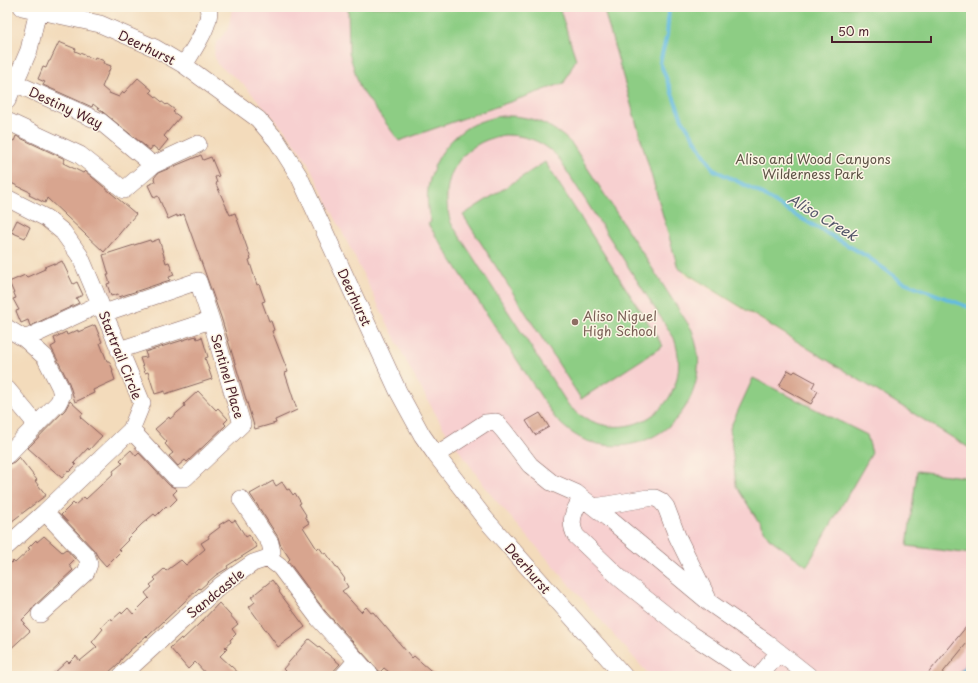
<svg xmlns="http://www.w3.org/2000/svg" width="978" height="683" viewBox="0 0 978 683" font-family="'Playpen Sans',sans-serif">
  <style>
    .built { fill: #f7d0d0 }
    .green { fill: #8dcd84; stroke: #6c7658; fill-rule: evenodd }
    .water { fill: #63bbe0; stroke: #566d86 }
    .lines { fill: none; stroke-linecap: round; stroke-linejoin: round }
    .stream { stroke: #63bbe0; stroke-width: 4 }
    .building { fill: #d8a58f }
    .minor-casing { stroke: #85615d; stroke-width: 18 }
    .minor { stroke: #fff; stroke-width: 17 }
    .education-dot { fill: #8d6e63; stroke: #fcf5e5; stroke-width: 1.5 }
    .labels { text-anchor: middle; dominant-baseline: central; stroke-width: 3; stroke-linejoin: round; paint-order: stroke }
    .street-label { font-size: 13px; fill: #4a1f2b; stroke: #fcf5e5 }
    .park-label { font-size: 13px; fill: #5e5346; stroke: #fcf5e5 }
    .education-label { font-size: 13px; fill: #785e54; stroke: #fcf5e5; text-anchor: start }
    .water-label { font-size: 14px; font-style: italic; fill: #53566a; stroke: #fcf5e5 }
  </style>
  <rect width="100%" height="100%" fill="#fcf5e5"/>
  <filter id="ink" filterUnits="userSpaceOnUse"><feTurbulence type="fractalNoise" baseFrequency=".025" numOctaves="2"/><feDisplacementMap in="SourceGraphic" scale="8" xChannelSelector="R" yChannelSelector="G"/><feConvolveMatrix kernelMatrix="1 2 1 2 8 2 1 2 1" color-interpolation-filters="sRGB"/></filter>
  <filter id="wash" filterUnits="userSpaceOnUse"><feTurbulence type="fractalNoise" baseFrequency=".012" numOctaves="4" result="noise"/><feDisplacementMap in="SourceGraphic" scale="16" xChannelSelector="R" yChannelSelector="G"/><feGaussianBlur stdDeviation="0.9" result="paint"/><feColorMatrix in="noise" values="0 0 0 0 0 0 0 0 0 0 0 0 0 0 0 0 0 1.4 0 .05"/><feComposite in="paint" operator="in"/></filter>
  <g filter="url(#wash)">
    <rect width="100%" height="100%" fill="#f3dbbb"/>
    <path class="built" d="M231 7H605L684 274 971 447V676H650L491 495 444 429 410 369 308 163 291 138 264 107 242 83 217 64 214 54 216 43 228 29 232 9Z"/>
    <path class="green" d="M348 7H559L576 59 564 83 399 141 360 88 349 53Z
      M603 7H971V449L678 268Z
      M502 116C530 115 552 124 572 144L692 330C696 343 700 356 698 369 693 424 640 459 587 441 574 436 564 427 555 418L428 224 431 222C420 188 435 150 465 129 476 122 489 118 502 116ZM504 135C526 135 542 141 557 156L674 338C698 407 622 456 569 406L451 223C437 180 459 143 504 135Z
      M545 162 663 346 581 399 463 215Z
      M753 378 867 435 872 453 807 566 769 538 736 486 730 428Z
      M917 471 971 478V554L907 546Z"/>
    <path class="water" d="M971 658V676H956Z"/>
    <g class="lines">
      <path class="stream" d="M669 7 667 35 660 62 682 119 714 170 757 191 787 210 868 257 901 281 971 308"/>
    </g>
    <g id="blocks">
      <path class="building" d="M59 42 76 49 75 51 94 59 95 57 104 61 103 63 111 66 102 87 109 93 119 97 123 92 124 93 138 78 152 90 150 92 166 105 167 104 175 110 173 112 180 117 164 136 168 140 159 151 153 146 150 150 93 104 92 107 43 85 45 82 38 79 43 67 46 68 49 61H50Z
        M16 136 65 159 63 163 83 173 85 171 136 214 104 252 47 198 45 203 29 195 30 192 7 181V138L14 141Z
        M201 155 203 160 211 157 219 176 215 177 217 183 216 184 230 215 235 213 251 259 249 260 257 285 259 284 265 301 262 302 269 321H271L274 330 272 331 288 372 285 373 297 410 275 420 276 423 255 429 221 317 184 214 177 217V215L168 219 158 196 154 198 148 185 155 182 154 178 158 173Z
        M17 220 30 227 25 238 11 232Z
        M159 239 166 263 169 262 174 275 169 277 170 280 119 297 118 294 111 296 107 284 110 283 107 275H109L103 255 150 240 151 242Z
        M62 261 73 284 77 282 83 295 76 298 79 303 30 326 28 320 21 323 16 311 19 310 13 299 16 298 9 282 25 275 27 277 45 269 44 267 54 263V265Z
        M95 325 102 342 100 343 107 361H109L113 370 112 371 115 380 93 390 94 393 75 402 69 383 51 347 56 344 54 338 66 332 67 335 78 330V332Z
        M196 336 197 339 202 337 208 357 205 358 212 379 165 394V391L155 394 148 372 145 373 140 358 147 357 145 352Z
        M788 370 793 373 795 371 815 382 812 388 818 391 811 404 779 386Z
        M198 391 216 410 218 408 228 419 224 423 226 425 187 462 185 460 178 466 169 456 173 453 165 444 167 442 155 429 169 417 170 419 185 406 184 404Z
        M70 401 83 413 80 417 102 436 89 450 88 448 74 463 76 465 69 472 68 471 62 478 28 448 65 410Z
        M540 413 549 427 535 435 526 421Z
        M131 450 136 456 139 453 169 485 175 488 177 490 173 494 177 499 168 508 166 506 156 516 154 514 142 524 127 539 128 540 119 549 121 551 106 566 98 557 94 550 61 515 73 503 75 505 84 497 86 499 114 473 113 471 123 463 120 460Z
        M19 457 37 480 35 481 46 495 7 525V465L14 462Z
        M273 481 276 486 282 482 287 490 289 489 293 495 295 493 301 503 299 504 306 515 305 516 309 523 303 527 317 549 319 547 324 554 326 553 345 579 344 580 348 587 342 591 361 612 366 607 371 613 373 612 412 658 414 656 437 676H394L384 668 380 672 325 611 288 561 290 559 280 544 278 537 250 494Z
        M229 519 232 522 235 520 246 537 249 535 257 547 227 566 228 568 216 575 200 589 199 588 147 637 146 636 128 652 120 661V662L105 676H51L67 661 69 663 76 656 80 661 97 647 92 642 103 629 101 627 111 618 112 620 121 612 122 614 128 608 133 614 149 598 145 593 152 587 150 585 156 580 154 578 164 569 166 571 181 560 186 565 205 549 201 543 209 538 208 536 220 527 219 525Z
        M44 536 62 552 66 549 75 559 69 565 73 570 33 607 30 612 22 620 25 623 23 624 30 631 7 652V567L13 561 15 563 30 549 28 548 36 540 37 542Z
        M272 580 280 591 279 592 305 627 278 647 249 607 255 602 251 597Z
        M219 603 238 624 232 629 236 634 230 640 231 642 225 647 227 649 220 656 242 676H208L195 662 188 669 170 648 181 638 182 640 200 623Z
        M971 621V638L940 676H926Z
        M309 639 340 664 329 676H290L283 669Z"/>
    </g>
  </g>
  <g filter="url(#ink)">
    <use href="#blocks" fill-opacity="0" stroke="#85615d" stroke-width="1"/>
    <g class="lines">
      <g class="minor-casing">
        <path id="minor" d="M22 7 100 24 155 48 184 65 258 119 277 141 299 176 398 391 422 435 436 455 486 520 624 676
          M184 65C192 51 213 23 208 7
          M15 83 101 122 153 165 198 144
          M7 101 29 50 38 10
          M7 121 80 155 124 190 153 165
          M7 198 46 218 63 232 80 256 142 403 131 430 45 512 7 546
          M104 313 198 281 211 320 242 424 185 478H176L131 430
          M7 328 25 339 100 304
          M119 350 211 320
          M7 389 37 425
          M7 455 58 403 62 395 60 387 45 357 25 339
          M436 455 485 423 496 422 504 431 530 465 551 482 576 493 608 518 710 603 766 642 809 676
          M582 498C574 510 568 522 576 536L622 580 690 634 734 663 750 676
          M241 499 270 543 272 552 268 558
          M595 507 648 498H655L661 501 666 507 677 536 707 597
          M40 614 86 572 89 564 87 557 45 512
          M121 676 221 585 253 563 268 558 280 567 319 619 371 676
          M343 676 356 661
          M760 676 779 652"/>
      </g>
      <use href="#minor" class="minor"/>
    </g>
  </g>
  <circle class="education-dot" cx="575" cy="322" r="4"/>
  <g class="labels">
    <g class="street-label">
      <text transform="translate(147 47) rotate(26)">Deerhurst</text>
      <text transform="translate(66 107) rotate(25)">Destiny Way</text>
      <text transform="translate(355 297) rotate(65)">Deerhurst</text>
      <text transform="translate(121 355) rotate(68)">Startrail Circle</text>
      <text transform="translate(228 376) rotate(74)">Sentinel Place</text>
      <text transform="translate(528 568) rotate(49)">Deerhurst</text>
      <text transform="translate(215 593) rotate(-39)">Sandcastle</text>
    </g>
    <g class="park-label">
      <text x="813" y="158">Aliso and Wood Canyons<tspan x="813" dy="15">Wilderness Park</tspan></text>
    </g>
    <g class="education-label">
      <text x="583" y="315">Aliso Niguel<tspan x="583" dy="15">High School</tspan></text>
    </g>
    <g class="water-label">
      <text transform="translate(823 217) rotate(31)">Aliso Creek</text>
    </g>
  </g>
  <rect width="978" height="683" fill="none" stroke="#fcf5e5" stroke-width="24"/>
  <path d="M832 36v6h99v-6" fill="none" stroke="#4a1f2b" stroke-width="2"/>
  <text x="838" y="36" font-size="12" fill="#4a1f2b" stroke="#fcf5e5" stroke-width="3" paint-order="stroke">50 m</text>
</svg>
